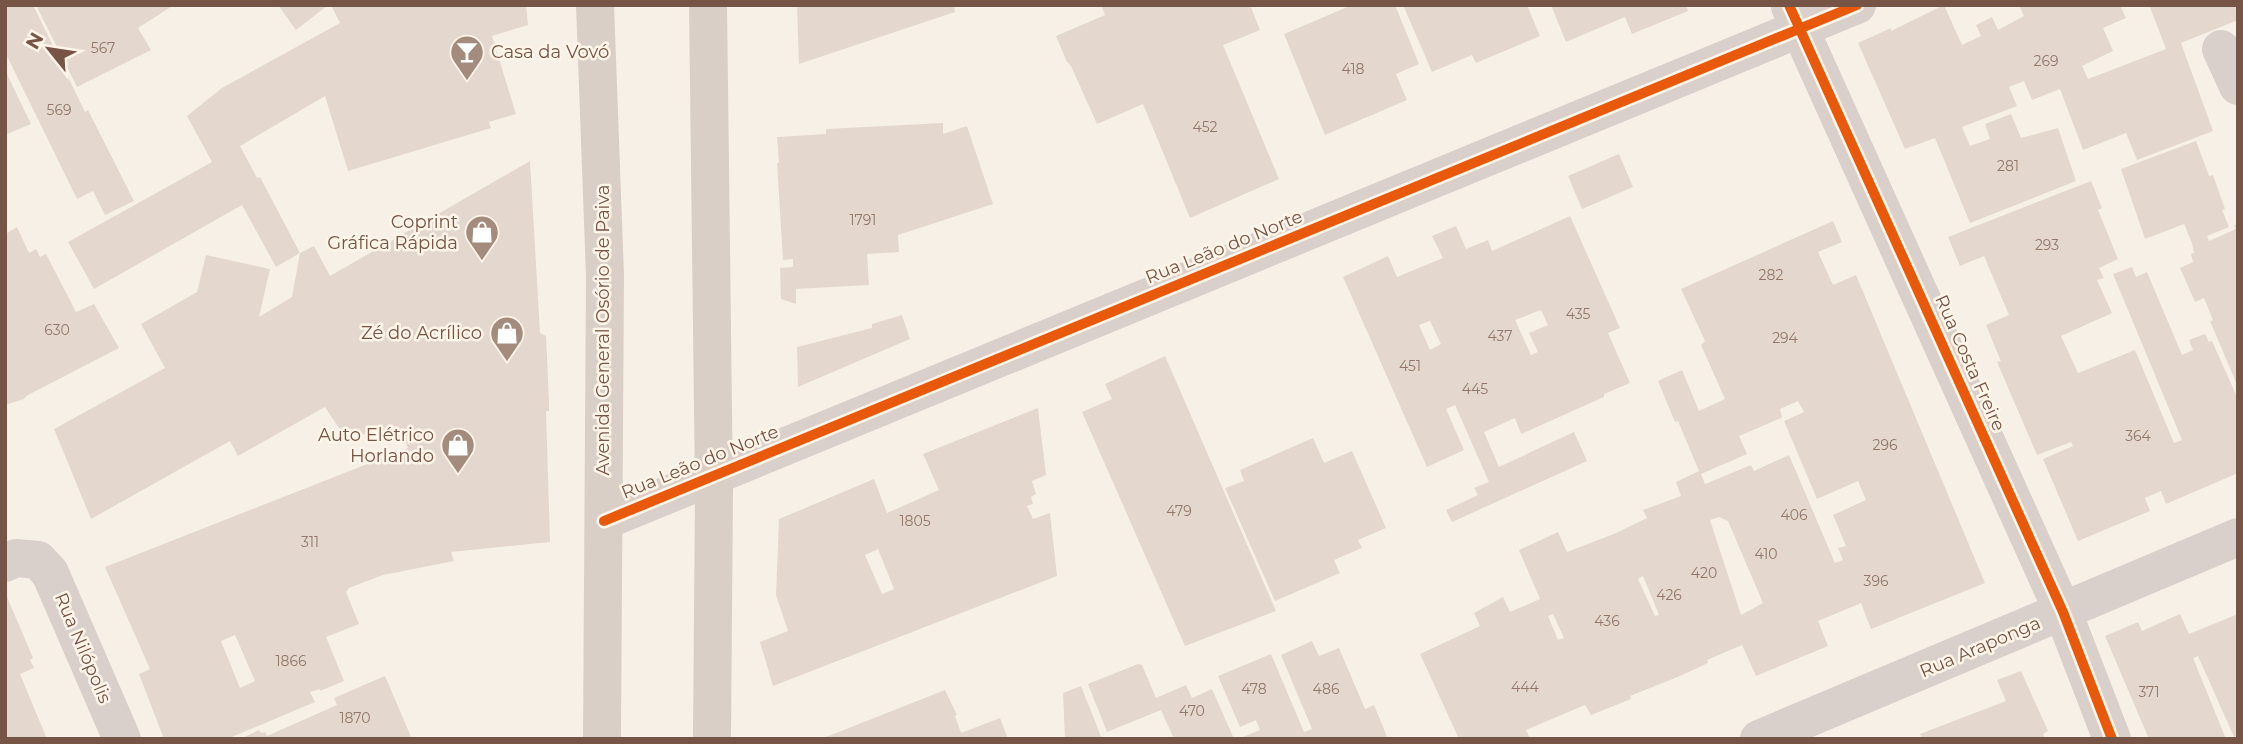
<svg xmlns="http://www.w3.org/2000/svg" width="2243" height="744" viewBox="0 0 2243 744" font-family="Montserrat,sans-serif">
  <style>
    .building { fill: #e4d8ce; fill-rule: evenodd }
    .lines { fill: none; stroke-linecap: round; stroke-linejoin: round }
    .minor { stroke: #dad0cb; stroke-width: 38 }
    .major { stroke: #dacfc6; stroke-width: 38 }
    .cycleway-casing { stroke: #fff5e8; stroke-width: 15 }
    .cycleway { stroke: #e8590c; stroke-width: 10 }
    .labels { text-anchor: middle; dominant-baseline: central; stroke-width: 5; stroke-linejoin: round; paint-order: stroke }
    .number-label { font-size: 14px; fill: #93776a }
    .poi-label { font-size: 18px; fill: #765446; stroke: #fff5e8; text-anchor: end }
    .street-label { font-size: 18px; fill: #765446; stroke: #fff5e8 }
  </style>
  <rect width="100%" height="100%" fill="#f7f0e7"/>
  <path class="building" d="M5 5H33L85 112 88 110 134 201 105 215 93 191 77 199 5 52Z
    M36 5H174L138 28 151 50 77 87Z
    M278 5H328L296 30Z
    M331 5H526L528 25 492 36 516 114 489 122 491 128 348 171 325 96 240 146 257 178 260 177 300 253 276 267 242 205 94 289 68 242 212 162 187 116 222 88 340 23Z
    M801 5H954L955 12 799 64 797 7Z
    M1101 5H1250L1260 30 1223 45 1279 179 1190 218 1143 104 1097 124 1071 66 1067 62 1056 36 1105 15Z
    M1352 5H1395L1419 64 1396 74 1407 100 1325 135 1284 34Z
    M1403 5H1527L1540 36 1476 63 1472 55 1432 72Z
    M1551 5H1686L1688 11 1632 34 1625 17 1566 42Z
    M1944 5 1962 45 1981 36 1976 25 1992 17 1998 30 2024 16 2019 5H2120L2126 18 2103 28 2113 51 2082 66 2088 79 2166 49 2149 5H2238V20L2181 43 2213 131 2137 160 2126 133 2083 150 2060 89 2032 100 2024 81 2009 87 2017 106 1962 127 1970 146 1990 139 1985 124 2011 114 2021 138 2058 128 2076 181 1970 223 1935 138 1905 149 1858 43 1891 28V31Z
    M5 70 31 124 5 135Z
    M943 123V134L967 126 993 204 898 235 899 252 867 254 869 285 796 289V304L781 299 780 268 793 267V259L783 260 777 163H779L777 137 826 134V129Z
    M2196 141 2209 176 2213 175 2225 209 2222 210 2229 227 2207 236 2209 241 2236 229 2234 225 2238 224V387L2210 321 2213 320 2204 298 2195 302 2180 268 2193 262 2191 254 2194 253 2192 243 2184 224 2145 239 2121 169Z
    M1619 154 1633 187 1582 209 1568 176Z
    M530 161 540 333 546 336 549 402V411H546L550 542 451 552 454 561 383 575 349 588 346 592 359 624 326 637 344 681 320 691V689L310 692 315 702 227 739H164L139 674 150 669 105 567 408 448 401 431 344 436 325 407 238 456 230 441 91 519 54 429 165 368 141 324 197 292 206 255 270 269 259 317 292 297 300 253 314 246 330 276ZM235 635 255 681 240 688 221 641Z
    M2091 181 2102 208 2098 210 2118 259 2099 268 2104 278 2097 280 2112 313 2061 336 2078 373 2135 350 2174 443 2182 440 2113 274 2132 267 2136 277 2147 272 2182 355 2193 350 2189 340 2205 334 2209 342 2212 341 2238 399V473L2166 504 2161 491 2145 498 2150 511 2078 541 2043 459 2073 446 2071 442 2037 455 1997 362 2001 361 2000 359 1986 325 2009 315 1984 256 1960 266 1948 237Z
    M1570 216 1620 328 1608 333 1630 383 1604 394V397L1521 434 1515 418 1484 432 1499 467 1574 432 1587 461 1452 522 1446 510 1478 495 1474 488 1489 482 1455 405 1446 409 1464 450 1427 467 1343 277 1388 256 1397 277 1443 258 1432 236 1456 226 1466 249 1488 240 1492 251ZM1541 310 1548 325 1529 333 1538 352 1531 355 1515 320ZM1430 321 1441 344 1430 350 1419 325Z
    M1833 221 1842 242 1818 252 1833 285 1856 275 1985 583 1871 629 1861 603 1859 604 1818 621 1828 646 1756 676 1742 645 1707 660 1708 663 1680 676 1630 696 1631 699 1591 715 1585 705 1526 730 1530 739H1459L1420 654 1480 626 1474 613 1503 597 1510 612 1540 599 1519 550 1558 532 1567 552 1616 533 1645 519 1647 518 1643 510 1681 496 1676 482 1699 471 1678 421 1675 422 1658 381 1682 370 1699 411 1725 399 1701 345 1705 341 1681 289ZM1798 401 1804 412 1784 421 1817 499 1858 481 1866 500 1833 515 1846 546 1838 548 1843 560 1835 563 1789 455 1754 471 1751 465 1705 484 1701 474 1747 454 1739 436 1781 418 1782 417 1780 409ZM1719 517 1728 521 1763 603 1741 615 1710 520ZM1643 576 1659 615 1655 616 1638 579ZM1553 614 1564 638 1558 640 1548 616Z
    M17 227 29 253 36 249 40 257 46 254 76 312 94 304 119 348 28 395 24 399 5 405V234Z
    M902 315 910 339 798 387 797 347 872 328V324Z
    M1165 356 1276 611 1185 646 1082 412 1112 399 1105 384Z
    M1038 408 1046 475 1032 481 1036 494 1031 497 1033 504 1027 506 1033 519 1050 513 1057 576 773 686 760 642 788 631 776 595 779 519 874 479 887 513 939 490 923 454ZM878 549 894 589 882 594 865 555Z
    M1313 438 1324 463 1352 451 1386 528 1358 540 1362 548 1334 560 1340 573 1275 601 1225 488 1244 481 1240 470Z
    M5 592 33 658 30 660 34 668 20 674 47 739H5Z
    M2180 614 2189 634 2238 614V736L2234 737 2198 656 2193 658 2226 739H2149L2105 636 2138 622 2142 631Z
    M1312 641 1319 656 1339 648 1365 709 1374 705 1388 739H1244L1243 737 1260 730 1256 720 1240 727 1218 676 1271 654 1304 732 1312 729 1281 655Z
    M1138 664 1142 665 1156 698 1186 685 1192 698 1212 689 1234 739H1174L1161 710 1107 732 1088 684Z
    M2021 671 2048 731 2043 734 2045 739H1922L1920 734 2006 701 1997 680Z
    M385 676 412 739H240L259 730 261 733 265 732 267 736 337 705 334 698Z
    M1081 686 1102 739H1065L1063 693Z
    M945 690 957 715 955 716 961 733 1000 718 1008 739H821Z"/>
  <g class="lines">
    <path class="minor" d="M1790 7 2063 612 2112 739
      M2221 49 2238 86
      M604 521 1857 5
      M5 563 16 558 38 560 50 573 122 739
      M1759 739 2238 537"/>
    <path class="major" d="M595 5 605 276 602 739
      M708 5 714 490 712 739"/>
    <g class="cycleway-casing">
      <path id="cycleway" d="M1789 5 2063 612 2112 739
        M604 521 1857 5"/>
    </g>
    <use href="#cycleway" class="cycleway"/>
  </g>
  <defs>
    <g id="bar-pin" transform="scale(1.75)"><path d="M0 17L-7.5 6A9.5 9.5 0 1 1 7.5 6Z" fill="#a38b7e" stroke="#fff5e8"/><path d="M-6-5H6L.8 .8V4.5H3.5V6h-7V4.5H-.8V.8Z" fill="#fff"/></g>
    <g id="shop-pin" transform="scale(1.75)"><path d="M0 17L-7.5 6A9.5 9.5 0 1 1 7.5 6Z" fill="#a38b7e" stroke="#fff5e8"/><path d="M-5-2.5h2.3a2.7 3.5 0 0 1 5.4 0H5L5.5 6h-11ZM-1.5-2.5h3a1.5 2.3 0 0 0-3 0Z" fill="#fff"/></g>
  </defs>
  <g fill-rule="evenodd">
    <use href="#bar-pin" x="467" y="52"/>
    <use href="#shop-pin" x="482" y="232"/>
    <use href="#shop-pin" x="507" y="333"/>
    <use href="#shop-pin" x="458" y="445"/>
  </g>
  <g class="labels">
    <g class="number-label">
      <text x="103" y="48">567</text>
      <text x="2046" y="61">269</text>
      <text x="1353" y="69">418</text>
      <text x="59" y="110">569</text>
      <text x="1205" y="127">452</text>
      <text x="2008" y="166">281</text>
      <text x="863" y="220">1791</text>
      <text x="2047" y="245">293</text>
      <text x="1771" y="275">282</text>
      <text x="1578" y="314">435</text>
      <text x="57" y="330">630</text>
      <text x="1500" y="336">437</text>
      <text x="1785" y="338">294</text>
      <text x="1410" y="366">451</text>
      <text x="1475" y="389">445</text>
      <text x="2138" y="436">364</text>
      <text x="1885" y="445">296</text>
      <text x="1179" y="511">479</text>
      <text x="1794" y="515">406</text>
      <text x="915" y="521">1805</text>
      <text x="310" y="542">311</text>
      <text x="1766" y="554">410</text>
      <text x="1704" y="573">420</text>
      <text x="1876" y="581">396</text>
      <text x="1669" y="595">426</text>
      <text x="1607" y="621">436</text>
      <text x="291" y="661">1866</text>
      <text x="1525" y="687">444</text>
      <text x="1254" y="689">478</text>
      <text x="1326" y="689">486</text>
      <text x="2149" y="692">371</text>
      <text x="1192" y="711">470</text>
      <text x="355" y="718">1870</text>
    </g>
    <g class="poi-label">
      <text x="491" y="52" text-anchor="start">Casa da Vovó</text>
      <text x="458" y="222">Coprint<tspan x="458" dy="21">Gráfica Rápida</tspan></text>
      <text x="482" y="333">Zé do Acrílico</text>
      <text x="434" y="435">Auto Elétrico<tspan x="434" dy="21">Horlando</tspan></text>
    </g>
    <g class="street-label">
      <text transform="translate(1224 247) rotate(-22)">Rua Leão do Norte</text>
      <text transform="translate(603 330) rotate(-90)">Avenida General Osório de Paiva</text>
      <text transform="translate(1970 363) rotate(66)">Rua Costa Freire</text>
      <text transform="translate(700 462) rotate(-22)">Rua Leão do Norte</text>
      <text transform="translate(1980 647) rotate(-23)">Rua Araponga</text>
      <text transform="translate(83 648) rotate(67)">Rua Nilópolis</text>
    </g>
  </g>
  <rect width="2243" height="744" fill="none" stroke="#765446" stroke-width="14"/>
  <g transform="translate(49 49) rotate(300)" stroke="#fff5e8" stroke-width="5" paint-order="stroke">
  <path d="M0-5L12 26L0 18L-12 26Z" fill="#765446"/>
  <text y="-10" font-size="19" font-weight="bold" text-anchor="middle" fill="#765446">N</text>
  </g>
</svg>
